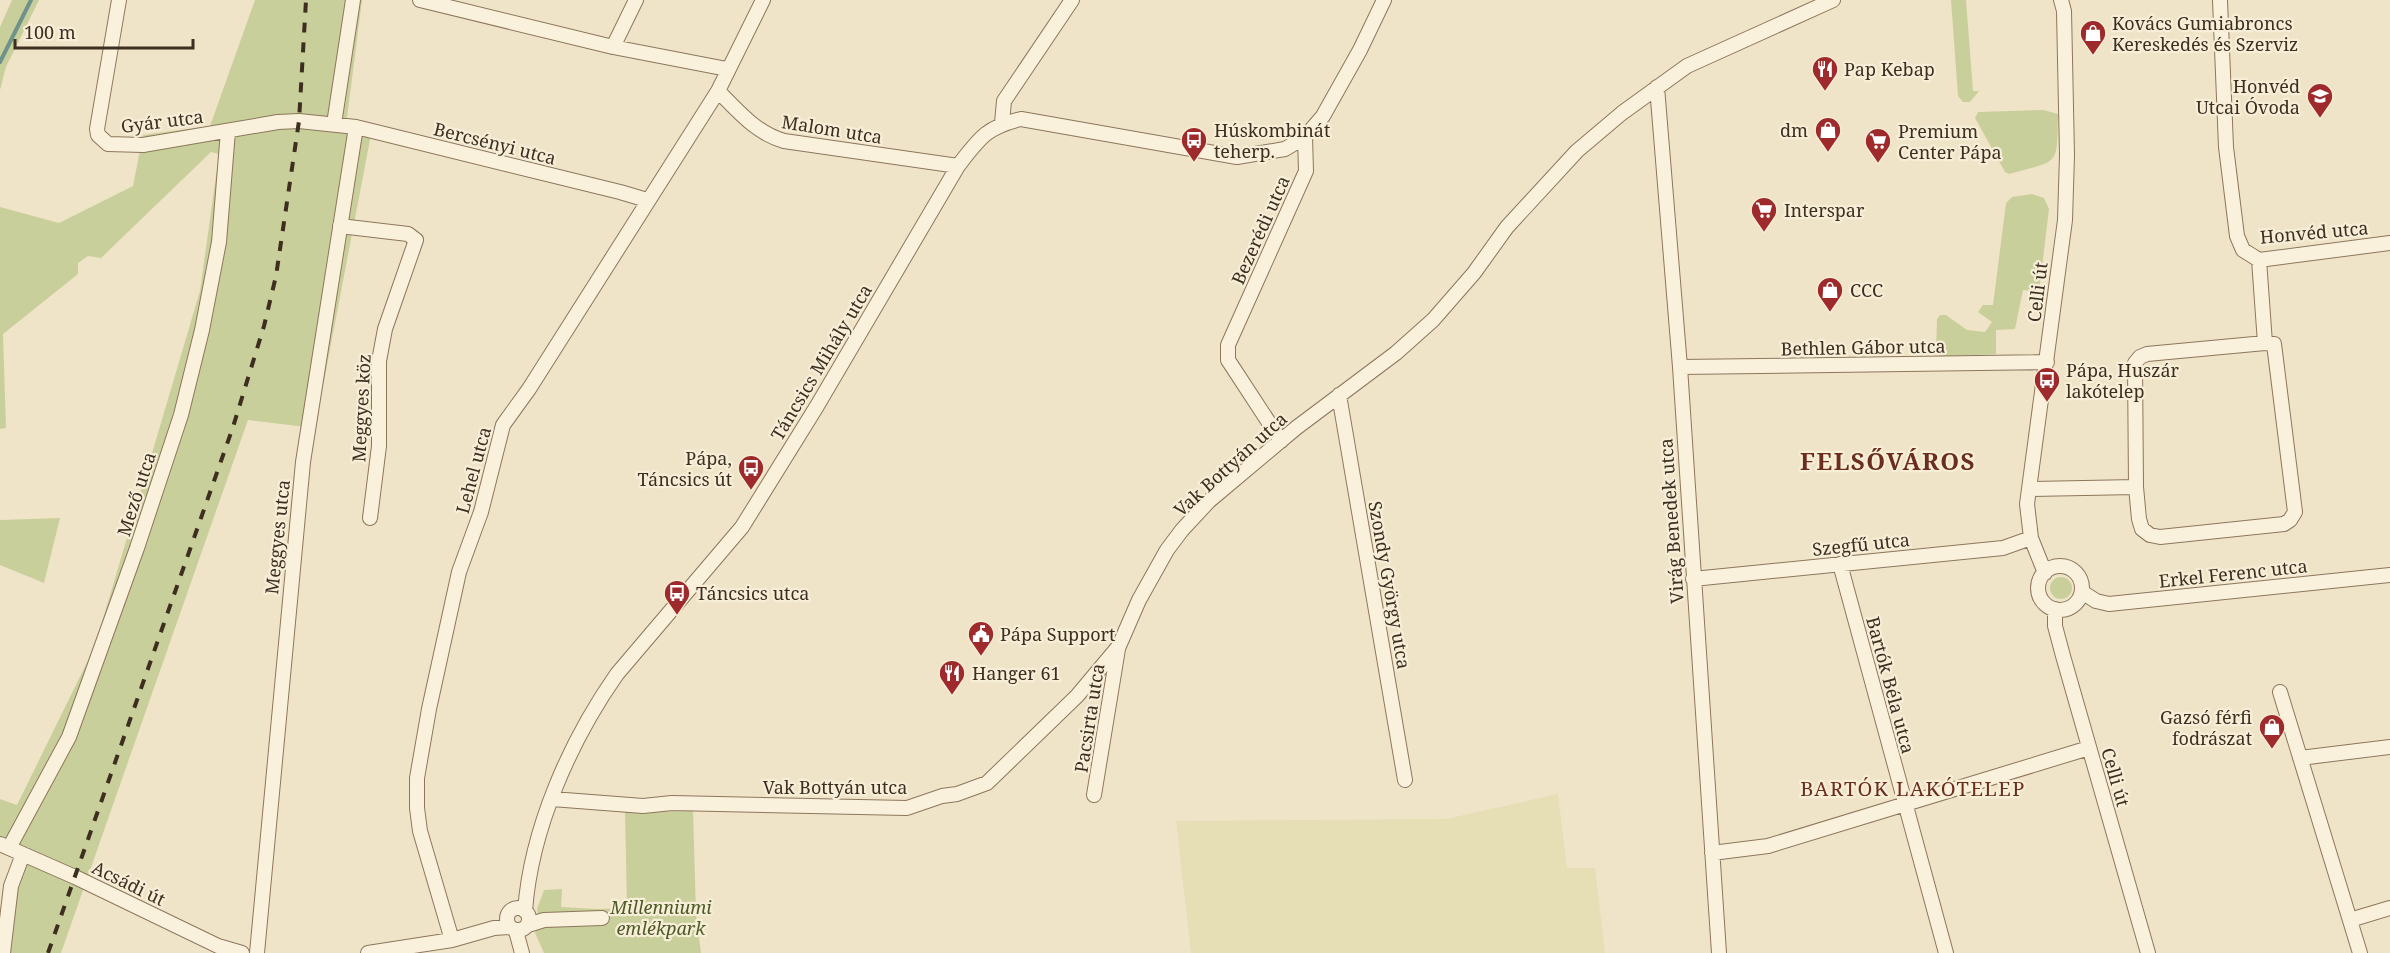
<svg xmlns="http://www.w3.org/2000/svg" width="2390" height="953" viewBox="0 0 2390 953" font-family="'Noto Serif',serif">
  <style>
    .farmland { fill: #e6deb5 }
    .green { fill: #c9cf9b }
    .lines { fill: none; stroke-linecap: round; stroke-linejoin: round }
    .stream { stroke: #6f938a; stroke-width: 4 }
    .minor-casing { stroke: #8d765c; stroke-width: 16 }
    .minor { stroke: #faf1dc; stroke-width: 14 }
    .rail { stroke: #3d2e20; stroke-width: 4; stroke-dasharray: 10 10; stroke-linecap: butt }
    .labels { text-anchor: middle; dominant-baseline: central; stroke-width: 4.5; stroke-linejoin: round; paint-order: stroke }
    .poi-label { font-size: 18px; fill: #3d2e20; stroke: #f7eed8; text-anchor: start }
    .street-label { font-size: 18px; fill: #3d2e20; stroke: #f7eed8 }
    .park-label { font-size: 18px; font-style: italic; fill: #4d5a26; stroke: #f7eed8 }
    .neighbourhood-label { font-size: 20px; letter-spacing: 1.5px; fill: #6b2e1e; stroke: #f7eed8 }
    .district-label { font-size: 24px; font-weight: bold; letter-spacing: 1.5px; fill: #6b2e1e; stroke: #f7eed8 }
  </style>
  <rect width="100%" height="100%" fill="#f0e4c8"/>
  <path class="farmland" d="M1558 794 1567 868H1595L1605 953H1191L1176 821 1446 819Z"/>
  <path class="green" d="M12 0H39L6 67 0 90V27Z
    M255 0H362L347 118 373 124 315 428 248 420 61 953H0L15 859 0 853V799L17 805 95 646 200 291 219 154 211 152 101 258 88 256 78 263V274L3 334 6 428 0 429V207L59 223 133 186 143 135 210 126Z
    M1951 0H1966L1973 91H1979L1970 102H1963L1958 96Z
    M2043 110 2058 114C2057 167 2060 160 2009 174L2005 172 1975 118 1978 112Z
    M2032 194 2044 198 2049 209 2039 292 2023 290 2015 329 1996 330V354L1941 357 1936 352 1937 319 1940 315H1946L1967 330 1985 332 1992 322 1978 312 1983 305H1993L2006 203 2012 197Z
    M60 518 44 583 0 565V520Z
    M2050 588a11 11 0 1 1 22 0a11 11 0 1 1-22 0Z
    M693 811 696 913 701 953H544L535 933 539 921 537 909 544 890 562 889 561 907 596 909 627 908 625 812Z"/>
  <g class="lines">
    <path class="stream" d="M0 62 31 0"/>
    <g class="minor-casing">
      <path id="minor" d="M119 0 97 129 98 135 108 144 143 145 278 122 299 121 356 127 620 192 647 200
        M420 0 613 47 727 69
        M2220 0 2226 147 2237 236 2243 250 2259 260 2390 243
        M613 47 636 0
        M1657 87 1680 367 1719 953
        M718 91C738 111 756 133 784 141L958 166
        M1002 123 1004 101 1072 0
        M334 124 353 0
        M340 226 408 234 416 240 385 329 379 361V446L370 518
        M2259 260 2265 343
        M2265 343 2274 344 2295 512 2290 520 2284 524 2160 537 2150 535 2142 529 2139 519 2136 487 2135 363 2140 357 2147 354Z
        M1680 367 2047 362
        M1339 395 1405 780
        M1281 441 1228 360V345L1306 171 1305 137
        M2029 489 2136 487
        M1840 564 1946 953
        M2038 588a22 22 0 1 1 44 0a22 22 0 1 1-44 0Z
        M2045 573 2031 538 2027 504 2065 220 2067 155 2064 11 2061 0
        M1693 579 2003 548 2031 538
        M2082 592 2096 601 2109 604 2390 575
        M2055 609V626L2063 656 2148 953
        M2280 692 2360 953
        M2300 758 2390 747
        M1094 795 1118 649
        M552 799 643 806 672 803 907 808 942 796 957 794 987 783 1077 696 1119 646 1139 600 1167 550 1182 530 1209 501 1296 428 1396 353 1433 320 1474 273 1507 227 1577 151 1622 113 1687 66 1833 0
        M0 844 75 877 218 946 242 953
        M9 848 69 737 137 548 181 415 202 330 219 242 228 131
        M1712 853 1768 846 2089 748
        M507 919a11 11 0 1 1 22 0a11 11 0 1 1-22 0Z
        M525 911C531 829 570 741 617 674L742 527 817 406 958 166C979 139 986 127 1021 119L1237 157 1285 149 1305 137 1323 116 1360 50 1384 0
        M2350 920 2390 908
        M528 925 544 920 602 918
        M516 931 522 953
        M452 940 420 831 417 808V778L429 709 459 572 481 512 503 425 529 389 718 91 763 0
        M3 953 11 886 23 854
        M257 953 303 462 356 127
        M368 953 452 940 494 928 509 927"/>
    </g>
    <use href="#minor" class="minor"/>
    <path class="rail" d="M48 953 233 427 264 326 276 276 299 121 306 0"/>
  </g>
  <defs>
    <g id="shop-pin" transform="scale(1.35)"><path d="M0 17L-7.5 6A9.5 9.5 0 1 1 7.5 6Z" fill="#9e2a2b" stroke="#f7eed8"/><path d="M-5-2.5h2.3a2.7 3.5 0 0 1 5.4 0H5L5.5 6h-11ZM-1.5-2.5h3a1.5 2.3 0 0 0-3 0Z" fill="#fff"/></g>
    <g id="restaurant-pin" transform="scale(1.35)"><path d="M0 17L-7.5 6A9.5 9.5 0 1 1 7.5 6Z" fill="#9e2a2b" stroke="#f7eed8"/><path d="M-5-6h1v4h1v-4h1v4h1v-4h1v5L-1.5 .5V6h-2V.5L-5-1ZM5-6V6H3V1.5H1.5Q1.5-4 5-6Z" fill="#fff"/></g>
    <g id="school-pin" transform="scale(1.35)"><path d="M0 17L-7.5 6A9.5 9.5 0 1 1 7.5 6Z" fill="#9e2a2b" stroke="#f7eed8"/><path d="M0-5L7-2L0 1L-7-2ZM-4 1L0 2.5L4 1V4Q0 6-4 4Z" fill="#fff"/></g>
    <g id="bus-pin" transform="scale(1.35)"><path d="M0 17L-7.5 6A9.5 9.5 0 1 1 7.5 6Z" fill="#9e2a2b" stroke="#f7eed8"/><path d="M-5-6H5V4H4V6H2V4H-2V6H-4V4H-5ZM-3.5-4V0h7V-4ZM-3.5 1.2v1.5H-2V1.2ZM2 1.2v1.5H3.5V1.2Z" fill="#fff"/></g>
    <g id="supermarket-pin" transform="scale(1.35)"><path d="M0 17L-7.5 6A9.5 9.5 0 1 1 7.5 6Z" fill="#9e2a2b" stroke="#f7eed8"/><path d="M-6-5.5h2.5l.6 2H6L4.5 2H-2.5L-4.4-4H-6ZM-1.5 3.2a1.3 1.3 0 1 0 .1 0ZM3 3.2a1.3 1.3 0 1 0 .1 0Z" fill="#fff"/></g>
    <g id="civic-pin" transform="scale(1.35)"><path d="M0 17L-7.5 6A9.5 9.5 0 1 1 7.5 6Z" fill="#9e2a2b" stroke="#f7eed8"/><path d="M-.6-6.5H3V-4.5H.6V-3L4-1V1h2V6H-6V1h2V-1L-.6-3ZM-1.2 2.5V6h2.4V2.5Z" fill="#fff"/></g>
  </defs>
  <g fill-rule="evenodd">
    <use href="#shop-pin" x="2093" y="33"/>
    <use href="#restaurant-pin" x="1825" y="69"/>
    <use href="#school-pin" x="2320" y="96"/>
    <use href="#shop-pin" x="1828" y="130"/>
    <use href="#bus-pin" x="1194" y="140"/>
    <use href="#supermarket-pin" x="1878" y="141"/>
    <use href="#supermarket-pin" x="1764" y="210"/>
    <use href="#shop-pin" x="1830" y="290"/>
    <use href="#bus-pin" x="2047" y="380"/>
    <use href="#bus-pin" x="751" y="468"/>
    <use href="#bus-pin" x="677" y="593"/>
    <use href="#civic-pin" x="981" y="634"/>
    <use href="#restaurant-pin" x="952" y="673"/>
    <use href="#shop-pin" x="2272" y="727"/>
  </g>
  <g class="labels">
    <g class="poi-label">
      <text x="2112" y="23">Kovács Gumiabroncs<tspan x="2112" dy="21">Kereskedés és Szerviz</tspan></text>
      <text x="1844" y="69">Pap Kebap</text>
      <text x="2300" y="86" text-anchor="end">Honvéd<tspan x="2300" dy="21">Utcai Óvoda</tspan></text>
      <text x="1214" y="130">Húskombinát<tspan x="1214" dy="21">teherp.</tspan></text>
      <text x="1808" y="130" text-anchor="end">dm</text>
      <text x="1898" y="131">Premium<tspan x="1898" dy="21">Center Pápa</tspan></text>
      <text x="1784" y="210">Interspar</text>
      <text x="1850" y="290">CCC</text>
      <text x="2066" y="370">Pápa, Huszár<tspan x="2066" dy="21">lakótelep</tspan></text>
      <text x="732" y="458" text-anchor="end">Pápa,<tspan x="732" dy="21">Táncsics út</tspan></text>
      <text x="696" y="593">Táncsics utca</text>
      <text x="1000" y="634">Pápa Support</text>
      <text x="972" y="673">Hanger 61</text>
      <text x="2252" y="717" text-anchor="end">Gazsó férfi<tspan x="2252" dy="21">fodrászat</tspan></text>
    </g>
    <g class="street-label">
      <text transform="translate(162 121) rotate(-7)">Gyár utca</text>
      <text transform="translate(832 129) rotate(9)">Malom utca</text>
      <text transform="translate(495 143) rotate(14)">Bercsényi utca</text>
      <text transform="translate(1260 230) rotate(-66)">Bezerédi utca</text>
      <text transform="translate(2314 232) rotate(-5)">Honvéd utca</text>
      <text transform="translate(2037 292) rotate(-83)">Celli út</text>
      <text transform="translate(1863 347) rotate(-1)">Bethlen Gábor utca</text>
      <text transform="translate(821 362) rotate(-59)">Táncsics Mihály utca</text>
      <text transform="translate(361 408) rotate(-87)">Meggyes köz</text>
      <text transform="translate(1230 464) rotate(-42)">Vak Bottyán utca</text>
      <text transform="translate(473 470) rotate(-75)">Lehel utca</text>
      <text transform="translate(136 494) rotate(-72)">Mező utca</text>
      <text transform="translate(1671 521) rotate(-94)">Virág Benedek utca</text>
      <text transform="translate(277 537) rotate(-84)">Meggyes utca</text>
      <text transform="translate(1861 544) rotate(-6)">Szegfű utca</text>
      <text transform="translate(2233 573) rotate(-6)">Erkel Ferenc utca</text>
      <text transform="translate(1390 585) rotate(80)">Szondy György utca</text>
      <text transform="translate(1891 685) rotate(75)">Bartók Béla utca</text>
      <text transform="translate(1089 718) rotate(-81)">Pacsirta utca</text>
      <text transform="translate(2116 777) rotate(74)">Celli út</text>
      <text x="835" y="787">Vak Bottyán utca</text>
      <text transform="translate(129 883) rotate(26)">Acsádi út</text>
    </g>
    <g class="park-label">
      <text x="661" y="907">Millenniumi<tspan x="661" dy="21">emlékpark</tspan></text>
    </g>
    <g class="neighbourhood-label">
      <text x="1913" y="788">BARTÓK LAKÓTELEP</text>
    </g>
    <g class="district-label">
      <text x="1888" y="460">FELSŐVÁROS</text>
    </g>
  </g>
  <path d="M15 39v9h178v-9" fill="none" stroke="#3d2e20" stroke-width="3"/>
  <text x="24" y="39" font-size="18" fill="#3d2e20" stroke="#f7eed8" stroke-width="4.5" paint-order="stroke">100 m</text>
</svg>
